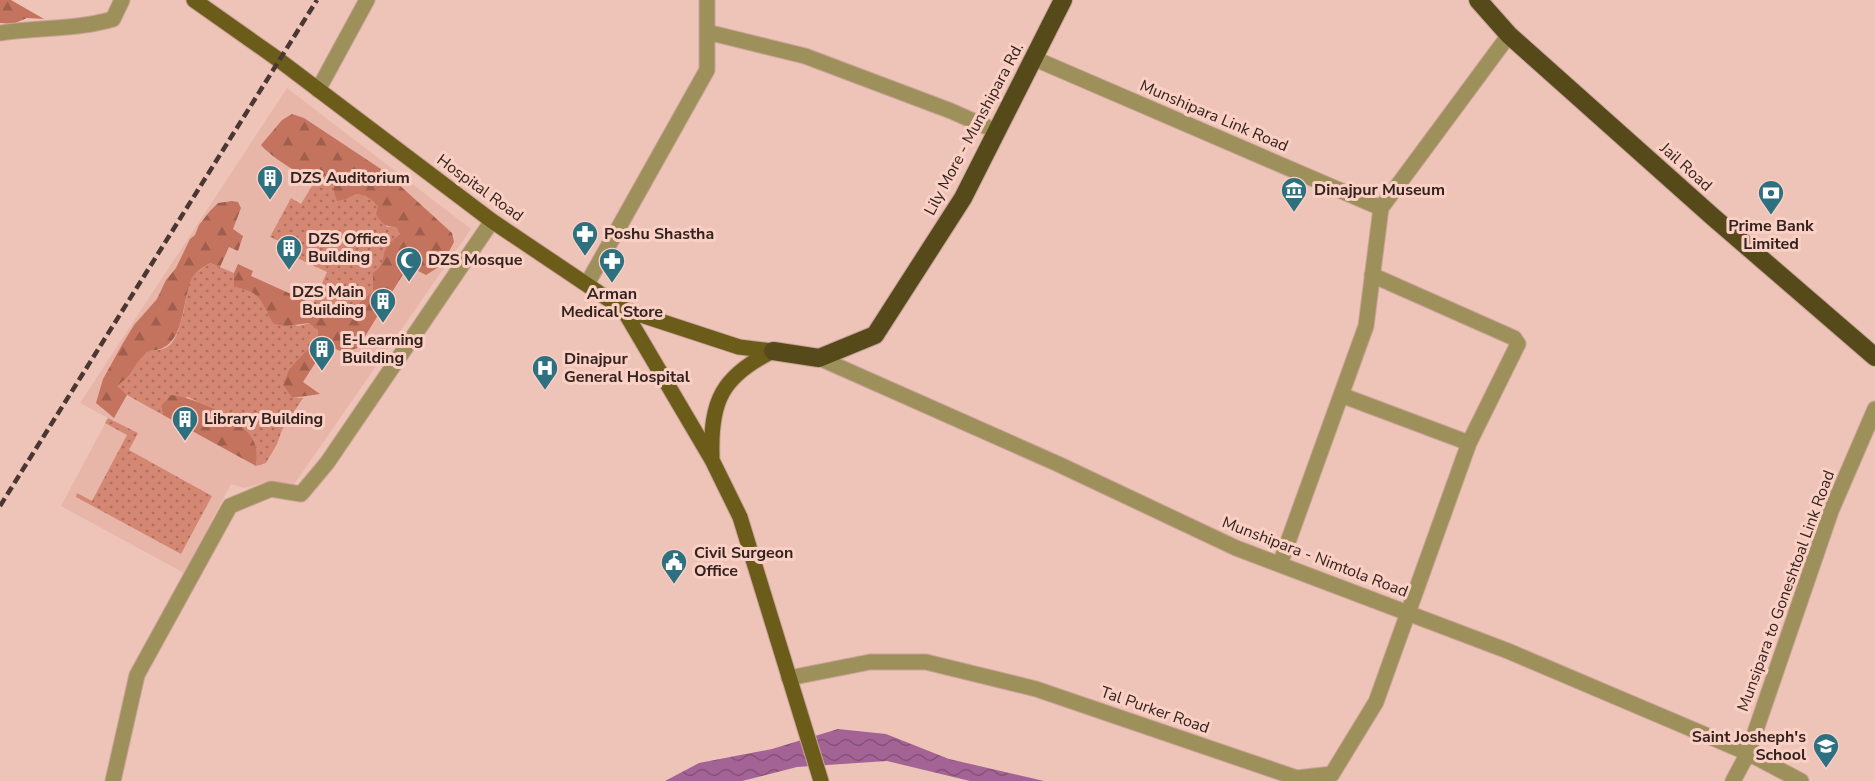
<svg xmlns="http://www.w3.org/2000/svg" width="1875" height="781" viewBox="0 0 1875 781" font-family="'Nunito Sans',sans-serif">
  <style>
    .built { fill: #e8b6a9 }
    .grass { fill: url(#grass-dots) }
    .forest { fill: url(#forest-firs) }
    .water { fill: url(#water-waves) }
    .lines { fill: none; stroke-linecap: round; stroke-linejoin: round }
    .minor-casing { stroke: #c9a399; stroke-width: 17 }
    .major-casing { stroke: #c9a399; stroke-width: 17 }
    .highway-casing { stroke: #c9a399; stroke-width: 20 }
    .minor { stroke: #9e905a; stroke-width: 15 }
    .major { stroke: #6c5c1a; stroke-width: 15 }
    .highway { stroke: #564a1b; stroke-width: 18 }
    .rail { stroke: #4a3732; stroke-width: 4.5; stroke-dasharray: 9 4.5; stroke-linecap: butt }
    .labels { text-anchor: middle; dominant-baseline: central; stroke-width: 6; stroke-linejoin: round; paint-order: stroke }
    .street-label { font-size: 16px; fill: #33231f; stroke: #fbd0c4 }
    .poi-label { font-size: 16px; font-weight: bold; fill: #33231f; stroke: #fbd0c4; text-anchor: start }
  </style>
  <defs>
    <pattern id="grass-dots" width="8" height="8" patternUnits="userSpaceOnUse" patternTransform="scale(1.5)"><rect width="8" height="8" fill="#d48773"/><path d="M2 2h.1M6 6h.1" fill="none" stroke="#ad6e5e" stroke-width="1.8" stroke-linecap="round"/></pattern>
    <pattern id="forest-firs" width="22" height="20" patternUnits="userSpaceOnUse" patternTransform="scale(1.5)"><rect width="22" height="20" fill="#c4735e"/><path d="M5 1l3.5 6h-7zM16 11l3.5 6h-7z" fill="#a05e4d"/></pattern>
    <pattern id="water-waves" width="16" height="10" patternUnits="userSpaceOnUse" patternTransform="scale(1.5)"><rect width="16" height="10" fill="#a46395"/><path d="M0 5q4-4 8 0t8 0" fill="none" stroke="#865179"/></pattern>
  </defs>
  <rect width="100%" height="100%" fill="#eec3b8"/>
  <path class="built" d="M287 88 471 229 295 483 291 486 266 482 244 488 231 484 184 573 61 506 108 418 80 403Z"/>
  <path class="grass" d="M310 173C319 174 327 175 334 183V192L347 199 356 194C378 198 379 208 387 227H396L400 234 388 244 373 291 358 304 326 307 313 304 327 272 295 257 298 250 270 237 291 198 301 204 315 181 303 174Z
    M210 263 234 273 235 287C253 291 261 295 267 313L298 326 310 323 318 330 317 339 289 369 283 385 292 398H303L282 430 277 444 266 463 256 466C260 427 217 411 188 397L161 406 163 415 127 395 116 386 129 376 138 362 148 351C156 351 165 350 171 344 182 332 187 294 189 278Z
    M108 418 138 433 129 450 212 496 181 554 76 497 77 493 92 501 127 435 105 423Z"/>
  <path class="forest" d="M0 0H11L44 19 27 18 13 24 0 23Z
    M292 114 304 118 384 171 452 233 454 242 442 265 426 275 408 266 358 348 343 352 333 348 327 357 321 354 303 382 320 394 292 398 283 385 289 369 317 339 318 330 309 323 286 326 274 324C259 302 265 293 234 287V273L238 264 253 271 251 276 313 304 326 307 358 304 373 291V273C387 263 380 257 388 245 391 241 396 237 400 234L396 227C385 227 381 223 376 214L378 207C372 198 366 196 356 194L347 199 337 201 334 192V183C325 172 316 176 304 174 295 173 266 152 261 145L282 120Z
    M232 201 238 202 241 208 233 229 243 236 238 251 229 247 220 267 210 263C204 267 195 272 192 278 180 304 187 351 148 351L138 362 129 376 117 386 127 395 114 418 96 403 103 379 123 343 134 325 157 299 166 280 176 268 190 239 195 235 199 225 210 211 218 203Z
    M171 395C196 398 238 417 252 438 257 447 257 456 256 466L163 415 161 406Z"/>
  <path class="water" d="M838 729 886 734 949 759 1044 781H970L887 761 797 767 742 781H665L699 763 772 749Z"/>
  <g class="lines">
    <g class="minor-casing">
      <path id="minor" d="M707 32 805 56 951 111 996 131
        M0 33C37 27 77 30 113 19L122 0
        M1033 58 1381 208
        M318 90 367 0
        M587 284 707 70V0
        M819 358 1058 464 1236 548 1508 651 1748 753 1801 781
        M1341 395 1469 443
        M1280 564 1366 326 1381 208 1509 35
        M789 678 870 662H926L1036 689 1297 778 1332 774 1376 702 1469 443 1518 344 1514 338 1372 275
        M113 781 137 675 230 506 271 489 301 494 327 463 492 221
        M1733 781 1748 753 1831 511 1875 409"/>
    </g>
    <g class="major-casing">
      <path id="major" d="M194 0 279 60 492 221 623 309 739 347 773 351
        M623 309 712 460 740 517 821 781
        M712 457C710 401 722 376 773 351"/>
    </g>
    <g class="highway-casing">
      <path id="highway" d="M1478 0 1509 35 1713 217 1875 357
        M773 351 819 358 875 335 963 198 1063 0"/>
    </g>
    <use href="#minor" class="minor"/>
    <use href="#major" class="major"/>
    <use href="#highway" class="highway"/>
    <path class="rail" d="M0 506 317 0"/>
  </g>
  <defs>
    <g id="building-pin" transform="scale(1.35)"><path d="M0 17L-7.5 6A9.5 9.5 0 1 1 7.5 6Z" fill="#2d7181" stroke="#fbd0c4"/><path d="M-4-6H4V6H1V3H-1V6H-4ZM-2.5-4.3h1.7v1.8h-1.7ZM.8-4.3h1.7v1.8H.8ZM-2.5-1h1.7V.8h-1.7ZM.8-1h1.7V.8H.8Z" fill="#fff"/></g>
    <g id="museum-pin" transform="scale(1.35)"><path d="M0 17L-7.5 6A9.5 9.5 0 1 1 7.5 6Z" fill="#2d7181" stroke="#fbd0c4"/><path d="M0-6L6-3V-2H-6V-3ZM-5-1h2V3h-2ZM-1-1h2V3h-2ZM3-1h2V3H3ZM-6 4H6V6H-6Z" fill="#fff"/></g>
    <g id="bank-pin" transform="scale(1.35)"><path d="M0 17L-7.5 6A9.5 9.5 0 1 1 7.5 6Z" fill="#2d7181" stroke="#fbd0c4"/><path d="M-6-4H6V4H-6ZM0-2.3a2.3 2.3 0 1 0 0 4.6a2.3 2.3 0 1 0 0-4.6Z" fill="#fff"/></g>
    <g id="pharmacy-pin" transform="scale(1.35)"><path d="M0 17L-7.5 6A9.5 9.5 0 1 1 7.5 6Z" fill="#2d7181" stroke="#fbd0c4"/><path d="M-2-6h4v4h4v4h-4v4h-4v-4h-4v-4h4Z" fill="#fff"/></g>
    <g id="mosque-pin" transform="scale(1.35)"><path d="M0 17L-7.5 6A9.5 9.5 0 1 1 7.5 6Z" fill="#2d7181" stroke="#fbd0c4"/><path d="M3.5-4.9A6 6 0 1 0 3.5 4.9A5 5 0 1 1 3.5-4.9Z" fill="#fff"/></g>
    <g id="hospital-pin" transform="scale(1.35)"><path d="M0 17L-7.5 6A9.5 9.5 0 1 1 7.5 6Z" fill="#2d7181" stroke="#fbd0c4"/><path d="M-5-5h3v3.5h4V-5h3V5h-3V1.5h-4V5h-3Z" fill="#fff"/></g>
    <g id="civic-pin" transform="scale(1.35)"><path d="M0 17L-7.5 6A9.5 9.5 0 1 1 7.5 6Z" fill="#2d7181" stroke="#fbd0c4"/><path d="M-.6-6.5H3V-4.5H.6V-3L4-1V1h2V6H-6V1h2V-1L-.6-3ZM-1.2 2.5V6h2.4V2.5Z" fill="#fff"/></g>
    <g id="school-pin" transform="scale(1.35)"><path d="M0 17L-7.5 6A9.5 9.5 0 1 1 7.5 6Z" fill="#2d7181" stroke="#fbd0c4"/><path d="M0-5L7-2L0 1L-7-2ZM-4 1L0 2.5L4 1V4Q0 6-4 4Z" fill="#fff"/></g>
  </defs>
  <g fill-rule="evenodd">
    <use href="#building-pin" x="270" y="178"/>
    <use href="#museum-pin" x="1294" y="190"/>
    <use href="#bank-pin" x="1771" y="193"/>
    <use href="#pharmacy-pin" x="585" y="234"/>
    <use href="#building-pin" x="289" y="248"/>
    <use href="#mosque-pin" x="409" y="260"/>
    <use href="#pharmacy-pin" x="612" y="261"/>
    <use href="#building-pin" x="383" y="301"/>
    <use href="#building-pin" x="322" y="349"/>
    <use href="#hospital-pin" x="545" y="368"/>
    <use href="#building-pin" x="185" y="419"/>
    <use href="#civic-pin" x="674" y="562"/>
    <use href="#school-pin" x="1826" y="746"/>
  </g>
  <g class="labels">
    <g class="street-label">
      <text transform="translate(1214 116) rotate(23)">Munshipara Link Road</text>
      <text transform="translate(974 129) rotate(-62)">Lily More - Munshipara Rd.</text>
      <text transform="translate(1686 167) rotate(42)">Jail Road</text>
      <text transform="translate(480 188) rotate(36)">Hospital Road</text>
      <text transform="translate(1315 557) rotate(21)">Munshipara - Nimtola Road</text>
      <text transform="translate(1786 591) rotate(-70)">Munsipara to Goneshtoal Link Road</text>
      <text transform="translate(1155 710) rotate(19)">Tal Purker Road</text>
    </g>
    <g class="poi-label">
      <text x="290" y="178">DZS Auditorium</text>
      <text x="1314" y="190">Dinajpur Museum</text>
      <text x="1771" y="226" text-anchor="middle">Prime Bank<tspan x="1771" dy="18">Limited</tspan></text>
      <text x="604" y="234">Poshu Shastha</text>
      <text x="308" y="239">DZS Office<tspan x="308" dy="18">Building</tspan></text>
      <text x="428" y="260">DZS Mosque</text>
      <text x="364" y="292" text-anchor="end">DZS Main<tspan x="364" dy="18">Building</tspan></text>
      <text x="612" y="294" text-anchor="middle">Arman<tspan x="612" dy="18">Medical Store</tspan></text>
      <text x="342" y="340">E-Learning<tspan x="342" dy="18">Building</tspan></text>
      <text x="564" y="359">Dinajpur<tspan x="564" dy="18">General Hospital</tspan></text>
      <text x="204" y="419">Library Building</text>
      <text x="694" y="553">Civil Surgeon<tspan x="694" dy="18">Office</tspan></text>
      <text x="1806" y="737" text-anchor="end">Saint Josheph's<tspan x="1806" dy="18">School</tspan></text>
    </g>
  </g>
</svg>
